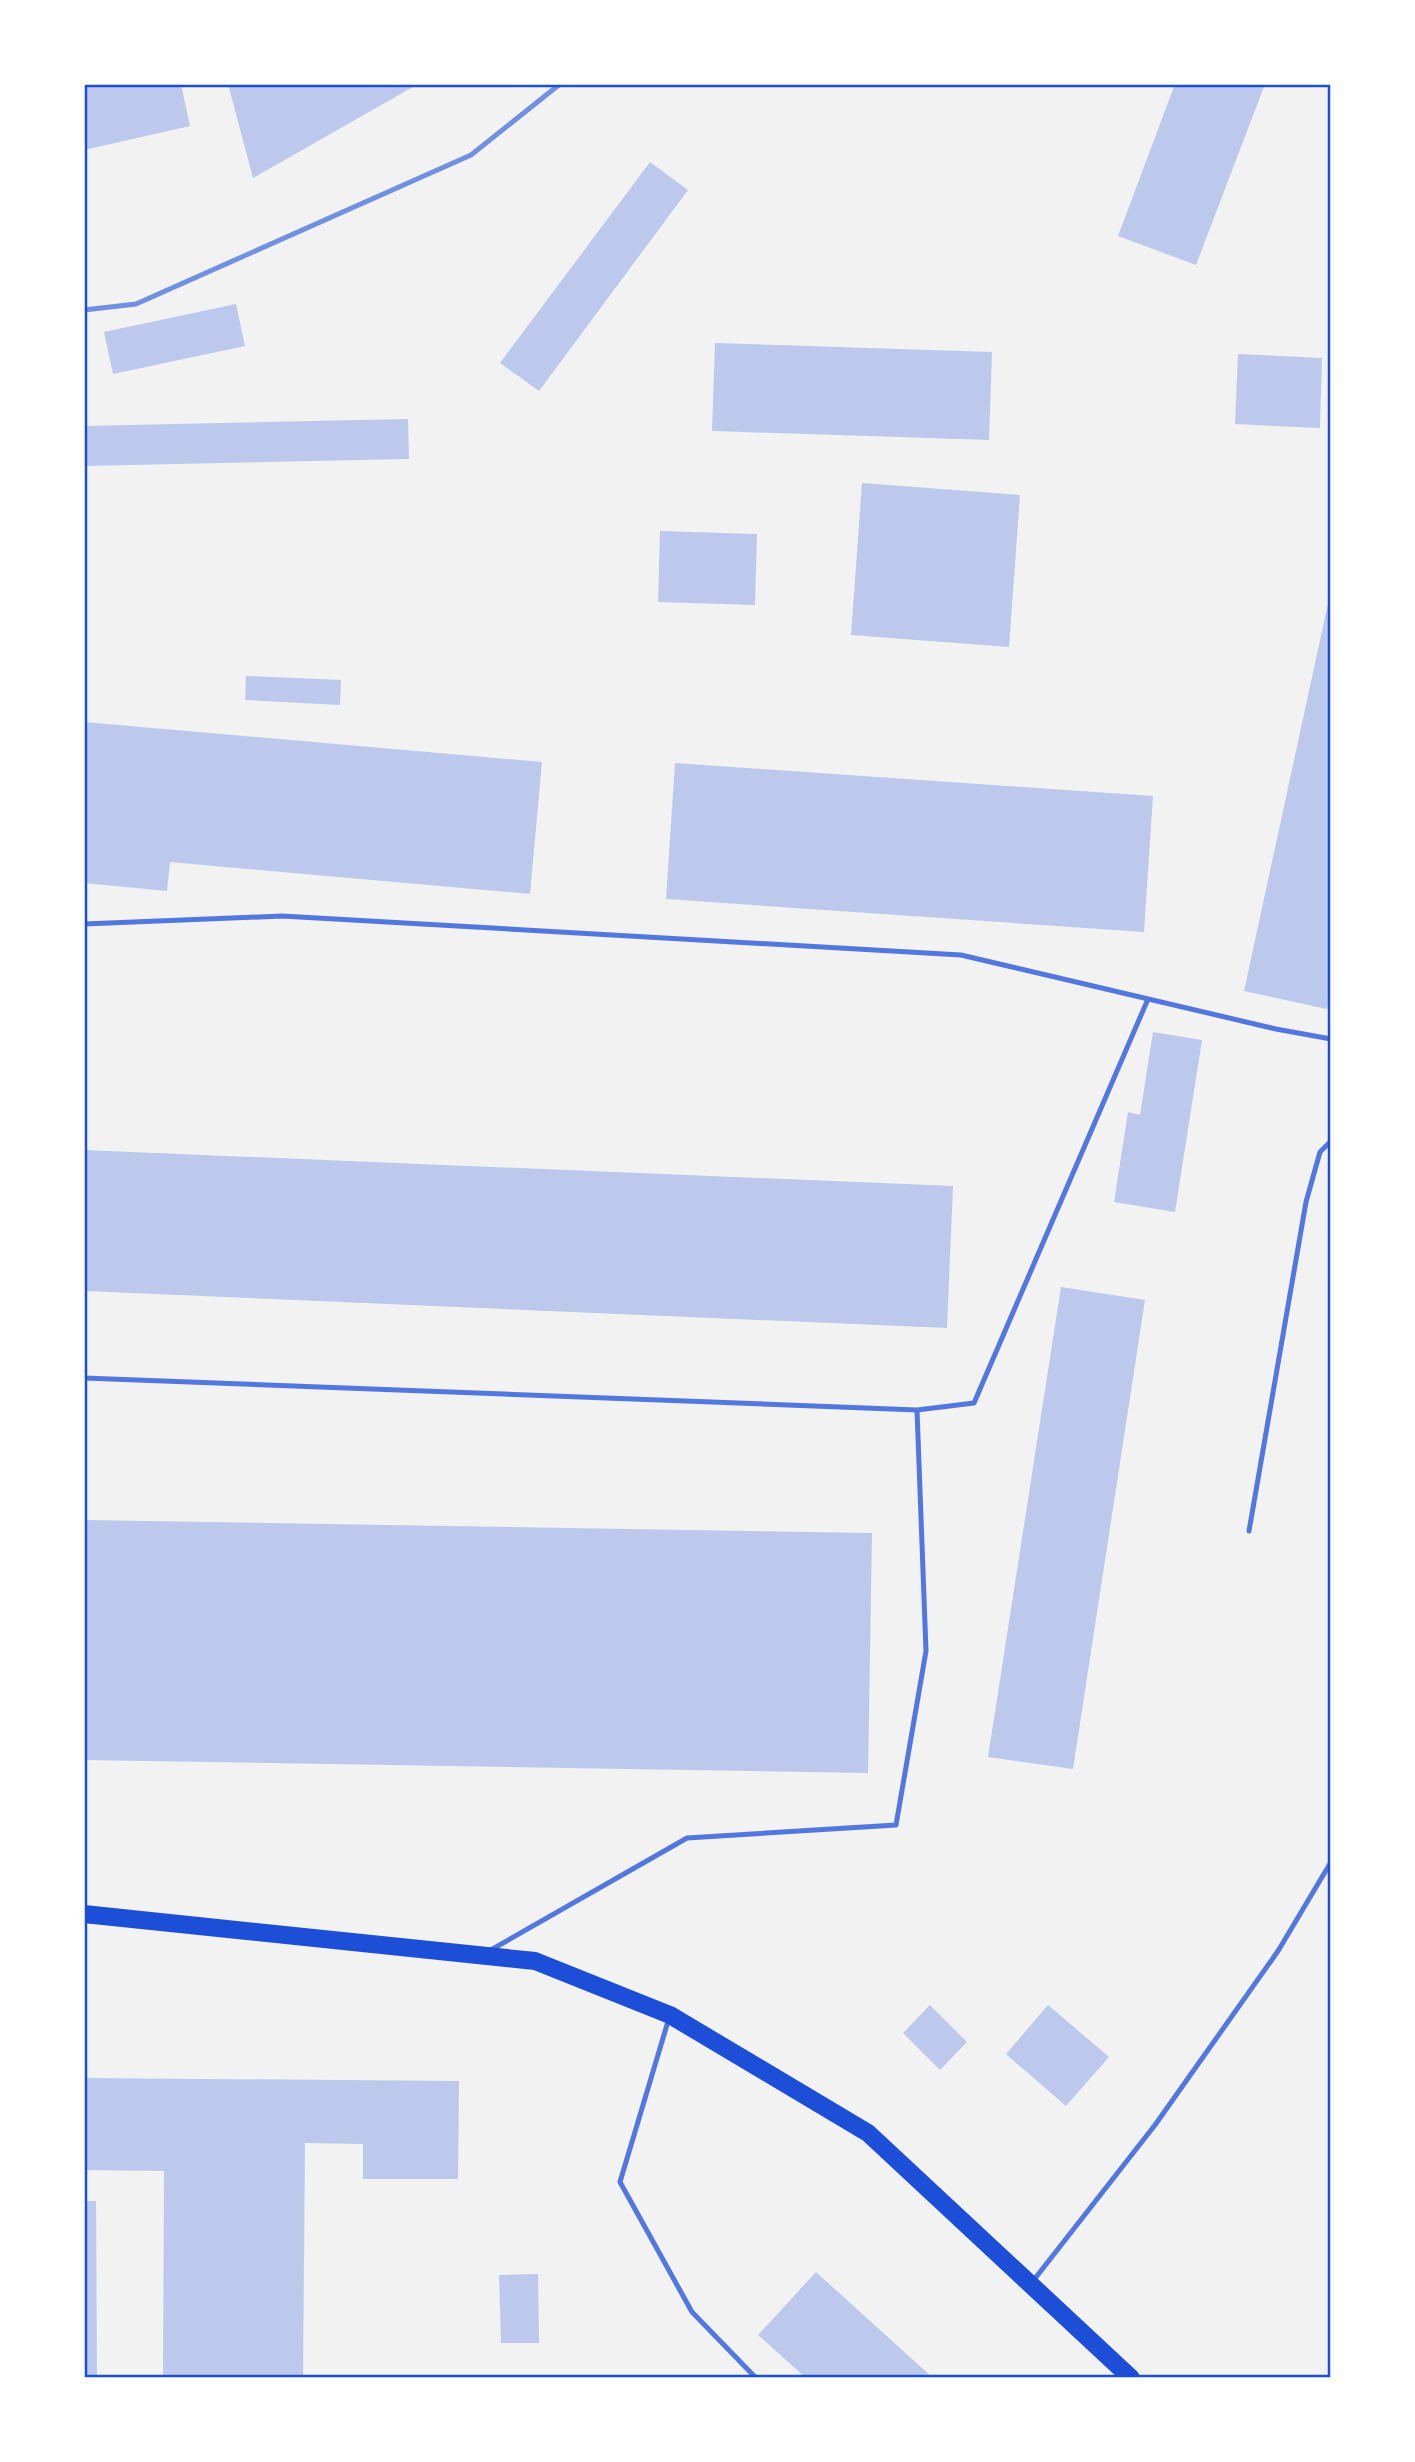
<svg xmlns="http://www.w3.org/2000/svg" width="1415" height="2462" viewBox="0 0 1415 2462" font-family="Manrope,sans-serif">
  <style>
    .building { fill: #bdc9ec }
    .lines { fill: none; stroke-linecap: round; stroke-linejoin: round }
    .service { stroke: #5277de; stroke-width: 5 }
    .primary { stroke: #1d4ed8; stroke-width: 18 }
    .rail { stroke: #7290e2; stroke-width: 5 }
    .neatline { fill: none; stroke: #1d4ed8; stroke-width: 2.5 }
  </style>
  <rect width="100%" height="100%" fill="#f2f2f2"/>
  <path class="building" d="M84 84H181L190 126 84 150Z
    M228 84H418L253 178Z
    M1175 84H1265L1196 265 1118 236Z
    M650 162 688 190 539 391 500 363Z
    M236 304 245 346 113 374 104 332Z
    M715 343 992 352 989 440 712 431Z
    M1238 354 1322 358 1320 428 1235 424Z
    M408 419 409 459 84 466V426Z
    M862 483 1020 495 1009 647 851 635Z
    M660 531 757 534 755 605 658 602Z
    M1330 594 1331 992 1327 1009 1244 991Z
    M246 676 341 680 340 705 245 700Z
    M84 722 542 762 530 894 170 862 167 891 84 883Z
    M675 763 1153 796 1144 932 666 899Z
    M1153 1032 1202 1040 1175 1212 1114 1202 1128 1112 1140 1115Z
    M84 1150 953 1186 947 1328 84 1291Z
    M1061 1287 1145 1300 1073 1769 988 1757Z
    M84 1520 872 1533 868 1773 84 1760Z
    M930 2005 967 2042 940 2070 903 2033Z
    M1048 2005 1109 2057 1066 2106 1006 2054Z
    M84 2078 459 2081 458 2179H363V2144L305 2143 303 2378H163L164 2171 84 2170Z
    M84 2201H96L97 2378H84Z
    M816 2272 933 2378H806L758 2335Z
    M538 2274 539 2343H501L499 2275Z"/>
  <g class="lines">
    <path class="service" d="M84 924 282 916 961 955 1276 1029 1331 1039
      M84 1378 917 1410 974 1403 1148 999
      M1249 1531 1306 1202 1320 1152 1331 1141
      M489 1951 687 1838 896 1825 926 1651 917 1410
      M669 2018 620 2182 692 2312 756 2378
      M1033 2281 1155 2125 1278 1951 1331 1862"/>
    <path class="primary" d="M84 1914 535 1961 670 2015 868 2133 1131 2378"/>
    <path class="rail" d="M84 310 136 304 471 155 560 84"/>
  </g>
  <rect width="1415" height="2462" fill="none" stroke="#ffffff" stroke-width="172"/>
  <rect x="86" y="86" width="1243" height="2290" class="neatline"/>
</svg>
